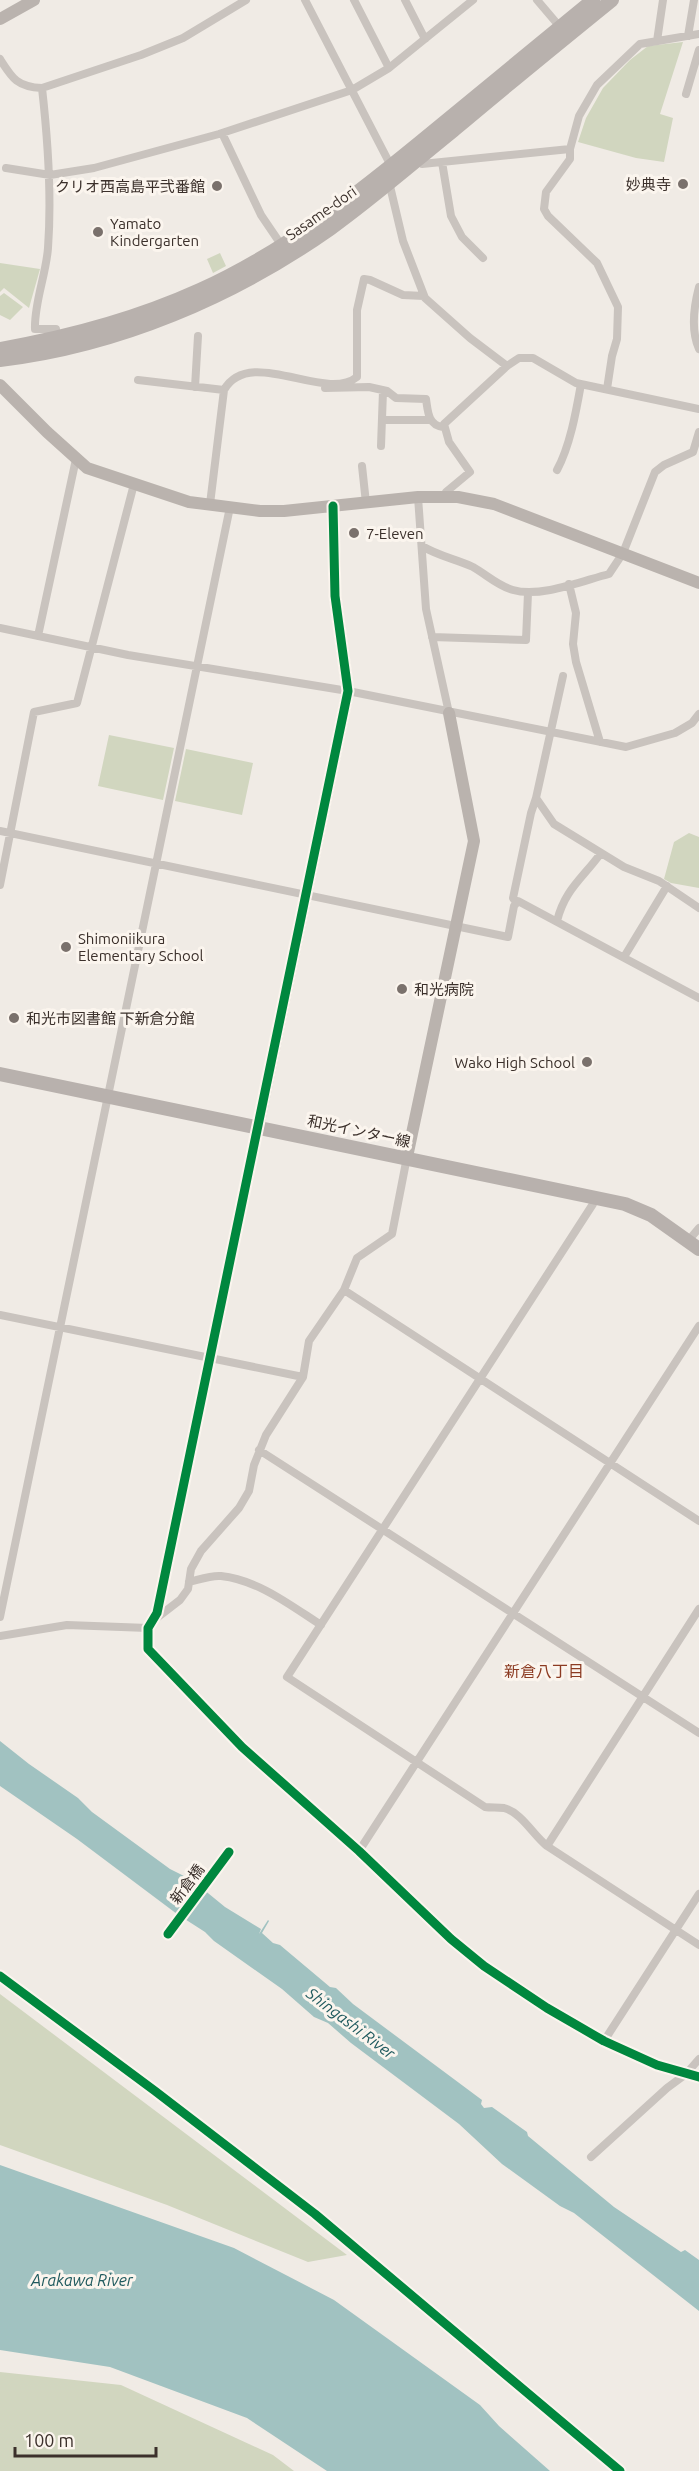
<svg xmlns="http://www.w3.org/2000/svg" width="699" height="2471" viewBox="0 0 699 2471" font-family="Ubuntu,'Noto Sans JP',sans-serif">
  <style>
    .green { fill: #d1d6bf }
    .water { fill: #a1c2c1 }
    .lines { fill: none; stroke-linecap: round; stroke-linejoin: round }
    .street { stroke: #c9c3be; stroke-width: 8 }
    .secondary { stroke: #bab3ae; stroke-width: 12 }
    .primary { stroke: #b8b1ad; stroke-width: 14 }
    .cycleway-casing { stroke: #fbf5ee; stroke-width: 13 }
    .cycleway { stroke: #00873e; stroke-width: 9 }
    .poi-dot { fill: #7a716c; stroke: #fbf5ee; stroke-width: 2 }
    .labels { text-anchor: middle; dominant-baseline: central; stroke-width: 6; stroke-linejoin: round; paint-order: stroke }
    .poi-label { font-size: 15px; fill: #3b302b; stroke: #fbf5ee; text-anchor: start }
    .street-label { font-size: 15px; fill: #3b302b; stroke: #fbf5ee }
    .neighbourhood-label { font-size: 16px; fill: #8c3b22; stroke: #fbf5ee }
    .water-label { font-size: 16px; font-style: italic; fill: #1f5a5e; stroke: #fbf5ee }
  </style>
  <rect width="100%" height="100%" fill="#f0ebe5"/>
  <path class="green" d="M683 42 660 114 673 118 664 162 636 158 578 142 586 118 603 88 630 60 648 46Z
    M220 253 226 266 213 273 207 259Z
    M0 263 40 269 29 308 4 288 0 292Z
    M4 293 23 307 10 320 0 315V296Z
    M109 735 174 748 163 800 98 786Z
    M186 749 253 763 242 815 175 801Z
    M689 833 699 837V888L671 883 664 879 674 842Z
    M0 1994 347 2255 308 2262 167 2205 0 2145Z
    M0 2372 121 2385 273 2455 294 2471H0Z"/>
  <path class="water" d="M0 1741 29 1764 78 1798 92 1812 170 1869 192 1880 225 1907 261 1929 259 1934 268 1920 269 1921 262 1933 273 1943 280 1945 330 1987 336 1988 353 2004 482 2100 481 2104 484 2108 492 2107 527 2132 528 2136 614 2207 681 2252 685 2250 699 2260V2311L574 2213 560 2206 502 2164 459 2124 351 2043 328 2023 314 2017 282 1989 214 1941 205 1932 177 1914 77 1839 0 1786Z
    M0 2165 234 2248 334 2300 480 2405 499 2426 550 2471H327L247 2418 110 2367 0 2350Z"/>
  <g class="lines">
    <path class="street" d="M305 0 391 166
      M354 0 389 68
      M405 0 425 39
      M537 0 560 27
      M688 36 694 0
      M657 41 663 0
      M0 59C12 78 17 87 42 88L141 55 183 38 246 0
      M42 88C48 141 52 194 48 248 46 275 34 303 35 329H56L57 338
      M686 94 699 50
      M222 133 261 215 282 246
      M418 160 422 164 570 149
      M442 162 451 216 462 237 483 258
      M6 168 50 175 94 168 219 134 352 90 389 68 473 0
      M389 182 403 241 425 298 470 338 507 366
      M699 287C694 306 691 331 699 349
      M138 380 224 390
      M195 387 198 336
      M325 388 369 387 387 391 396 398 426 399C428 412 428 425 443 427
      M607 389 612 356 617 339 618 307 597 263 548 216 544 209 546 192 570 159V149L579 116 597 85 640 44 699 34
      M382 420H431
      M381 446 383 391
      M362 466 366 503
      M557 470C570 446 576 412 581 384
      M418 497 426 609 449 713
      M446 497V492L470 472 449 442 444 424 507 366 519 358H533L576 383 699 409
      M210 504 224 390C250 345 325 403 357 377V310L364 279 370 280 403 295 424 296
      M422 546C438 556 456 559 473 567 487 575 498 586 513 590 540 598 582 581 609 574L623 553 655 472 664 465 693 452 699 432
      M569 584 576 613 573 644 576 662 600 742
      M0 628 128 655 348 691 626 747 675 733 692 723 699 714
      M38 636 76 459
      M432 637 526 640 528 593
      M563 676 536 798 554 824 624 867 659 881 699 908
      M0 831 508 937 514 906 518 901 699 998
      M0 885 34 712 77 703 134 484
      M516 902 513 898 531 813 536 798
      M557 921C565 889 583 878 601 853
      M624 957 667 886
      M258 1127 157 1613 148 1628V1649L242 1747 359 1851 451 1939 484 1966 547 2008 604 2041 657 2065 699 2077
      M595 1196 593 1204 287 1677 485 1807C491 1808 498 1807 504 1808 522 1813 533 1835 547 1846L699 1945
      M688 1241 699 1228
      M344 1290 699 1521
      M0 1315 303 1377
      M259 1450 699 1733
      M189 1582C198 1580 211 1575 221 1576 258 1580 290 1605 321 1625
      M0 1617 230 507
      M154 1620 180 1600 188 1589 191 1569 201 1551 239 1508 249 1491 254 1465 266 1435 303 1377 309 1341 344 1290 357 1258 392 1234 407 1157
      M0 1636 67 1625 148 1628
      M547 1846 699 1609
      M359 1851 699 1326
      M604 2041 699 1894
      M591 2157 667 2088 686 2074 699 2059"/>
    <path class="secondary" d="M0 19 34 0
      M0 385 47 432 87 468 189 502 260 511H284L418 497H458L494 504 699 583
      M258 1127 348 691 335 596 333 506
      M407 1157 474 841 449 713"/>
    <path class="primary" d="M0 349C69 337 136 319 200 290 288 250 361 191 435 130 488 86 541 43 593 0
      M0 360C118 346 233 297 330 229 373 198 413 163 454 130 506 86 559 43 612 0
      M0 1074 625 1204 651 1215 699 1249"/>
    <g class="cycleway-casing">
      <path id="cycleway" d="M333 506 335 596 348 691 157 1613 148 1628V1649L242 1747 359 1851 451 1939 484 1966 547 2008 604 2041 657 2065 699 2077
        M168 1934 229 1852
        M0 1976 155 2091 315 2214 620 2471"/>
    </g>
    <use href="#cycleway" class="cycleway"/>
  </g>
  <g class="poi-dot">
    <circle cx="683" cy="184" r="6"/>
    <circle cx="217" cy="186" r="6"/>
    <circle cx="98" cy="232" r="6"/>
    <circle cx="354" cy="533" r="6"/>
    <circle cx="66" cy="947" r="6"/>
    <circle cx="402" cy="989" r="6"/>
    <circle cx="14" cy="1018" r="6"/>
    <circle cx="587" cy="1062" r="6"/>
  </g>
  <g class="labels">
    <g class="poi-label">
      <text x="671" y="184" text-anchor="end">妙典寺</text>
      <text x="205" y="186" text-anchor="end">クリオ西高島平弐番館</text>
      <text x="110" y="223">Yamato<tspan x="110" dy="17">Kindergarten</tspan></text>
      <text x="366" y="533">7-Eleven</text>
      <text x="78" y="938">Shimoniikura<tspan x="78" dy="17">Elementary School</tspan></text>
      <text x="414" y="989">和光病院</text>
      <text x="26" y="1018">和光市図書館 下新倉分館</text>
      <text x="575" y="1062" text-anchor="end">Wako High School</text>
    </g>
    <g class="street-label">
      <text transform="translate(321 213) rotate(-35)">Sasame-dori</text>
      <text transform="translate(359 1131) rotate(12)">和光インター線</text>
      <text transform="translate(187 1884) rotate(-53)">新倉橋</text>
    </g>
    <g class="neighbourhood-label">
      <text x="544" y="1671">新倉八丁目</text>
    </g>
    <g class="water-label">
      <text transform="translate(351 2023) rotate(37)">Shingashi River</text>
      <text x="82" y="2280">Arakawa River</text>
    </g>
  </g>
  <path d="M15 2447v9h141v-9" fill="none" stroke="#3b302b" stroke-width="3"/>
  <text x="24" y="2447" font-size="18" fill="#3b302b" stroke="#fbf5ee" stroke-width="4.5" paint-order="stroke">100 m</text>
</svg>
